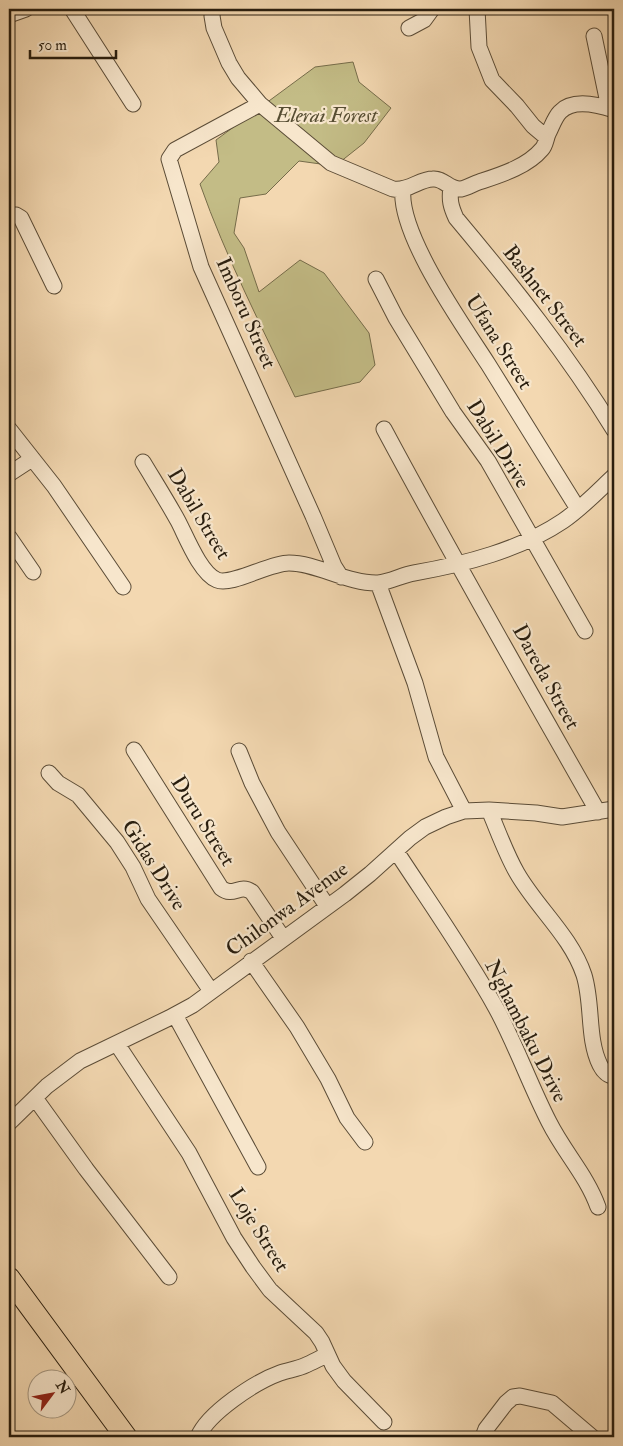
<svg xmlns="http://www.w3.org/2000/svg" width="623" height="1446" viewBox="0 0 623 1446" font-family="'IM FELL Double Pica',serif">
  <style>
    .green { fill: #c3bc86; stroke: #766c4a }
    .lines { fill: none; stroke-linecap: round; stroke-linejoin: round }
    .minor-casing { stroke: #5b4c37; stroke-width: 17 }
    .highway-casing { stroke: #281d0e; stroke-width: 23 }
    .minor { stroke: #f7e6cc; stroke-width: 15 }
    .highway { stroke: #f3d8b1; stroke-width: 21 }
    .labels { text-anchor: middle; dominant-baseline: central; stroke-width: 4.5; stroke-linejoin: round; paint-order: stroke }
    .park-label { font-size: 21px; font-style: italic; fill: #564d32; stroke: #f7e6cc }
    .street-label { font-size: 21px; fill: #281d0e; stroke: #f7e6cc }
  </style>
  <rect width="100%" height="100%" fill="#f3d8b1"/>
  <filter id="stains"><feTurbulence type="fractalNoise" baseFrequency=".004" numOctaves="4"/><feColorMatrix values="0 0 0 0 .2 0 0 0 0 .09 0 0 0 0 .02 0 0 0 .5 -.17"/></filter>
  <radialGradient id="worn" r=".72"><stop offset=".6" stop-color="#630" stop-opacity="0"/><stop offset="1" stop-color="#630" stop-opacity=".3"/></radialGradient>
  <path class="green" d="M353 62 359 82 391 108 364 143 335 166 299 161 266 194 240 198 234 233 244 248 259 292 300 260 324 273 369 333 375 365 360 382 295 397C262 327 226 258 200 184L219 162 216 140 315 67Z"/>
  <g class="lines">
    <g class="minor-casing">
      <path id="minor" d="M72 9 133 104
        M213 9 212 16 214 28 229 63 238 78 260 104 331 163 393 189C408 192 419 179 433 179 444 178 449 190 461 189 467 188 473 184 479 182 500 175 527 167 542 149 546 145 546 137 549 132 552 126 555 117 560 112 573 98 599 105 614 110
        M477 9 479 47 492 80 517 106 533 126 546 137
        M9 15 26 9
        M409 28 424 20 432 9
        M594 36 609 108
        M260 104 175 150 169 159 201 267 313 516 334 566 341 577
        M451 188C449 200 451 207 456 218 513 286 568 355 614 430
        M403 189C398 234 463 325 488 364 518 412 548 461 578 509
        M9 216 16 215 21 218 54 286
        M376 279 396 318 430 374 453 412 488 461 585 631
        M9 429 54 486 123 587
        M384 429C453 558 526 685 598 812
        M143 462C155 482 167 501 178 521 186 536 200 573 217 580 232 586 269 563 289 563 317 563 348 584 378 583 390 582 402 575 414 573 465 564 520 550 563 521 582 508 598 491 614 476
        M9 474 32 459
        M9 537 33 572
        M378 583 415 683 436 757 464 811
        M134 750 221 888C234 898 239 883 252 892L283 938
        M239 751 252 783 278 832 327 906
        M49 773 58 783 78 795 117 842 133 867 148 899 211 991
        M489 810C498 831 506 854 517 873 537 908 571 936 584 975 593 1004 587 1039 600 1065 603 1071 608 1076 614 1076
        M396 851C430 903 466 954 496 1008 516 1045 530 1085 549 1122 564 1152 587 1176 598 1207
        M251 961 297 1027 328 1079 347 1118 365 1142
        M175 1015 258 1167
        M117 1044 189 1153 234 1238 253 1267 270 1290 316 1333 322 1342 333 1366 344 1381 384 1422
        M35 1098 86 1169 169 1277
        M9 1123 47 1086 80 1061 169 1018 193 1005 345 894 370 874 410 838 425 827 446 817 464 811 489 810 536 813 562 817 614 809
        M198 1437C208 1413 255 1382 280 1373 288 1370 298 1369 306 1365 313 1362 320 1358 327 1355
        M483 1437 486 1429 506 1403 513 1397 520 1396 552 1403 592 1437"/>
    </g>
    <g class="highway-casing">
      <path id="highway" d="M9 1278 126 1437"/>
    </g>
    <use href="#minor" class="minor"/>
    <use href="#highway" class="highway"/>
  </g>
  <g class="labels">
    <g class="park-label">
      <text x="326" y="115">Elerai Forest</text>
    </g>
    <g class="street-label">
      <text transform="translate(545 296) rotate(52)">Bashnet Street</text>
      <text transform="translate(246 313) rotate(66)">Imboru Street</text>
      <text transform="translate(499 342) rotate(58)">Ufana Street</text>
      <text transform="translate(498 444) rotate(58)">Dabil Drive</text>
      <text transform="translate(199 514) rotate(59)">Dabil Street</text>
      <text transform="translate(546 677) rotate(61)">Dareda Street</text>
      <text transform="translate(203 821) rotate(58)">Duru Street</text>
      <text transform="translate(154 865) rotate(58)">Gidas Drive</text>
      <text transform="translate(287 909) rotate(-36)">Chilonwa Avenue</text>
      <text transform="translate(526 1031) rotate(63)">Nghambaku Drive</text>
      <text transform="translate(259 1230) rotate(58)">Loje Street</text>
    </g>
  </g>
  <rect width="623" height="1446" fill="none" stroke="#f3d8b1" stroke-width="30"/>
  <rect x="10" y="10" width="603" height="1426" fill="none" stroke="#281d0e" stroke-width="2.5"/>
  <rect x="15" y="15" width="593" height="1416" fill="none" stroke="#281d0e"/>
  <g transform="translate(52 1394) rotate(58)"><circle r="24" fill="#f7e6cc" stroke="#a49680"/>
  <path d="M0-4L9 19L0 12L-9 19Z" fill="#8f2418"/>
  <text y="-8" font-size="14" font-weight="bold" text-anchor="middle" fill="#281d0e">N</text>
  </g>
  <path d="M30 50v8h86v-8" fill="none" stroke="#281d0e" stroke-width="2.5"/>
  <text x="38" y="50" font-size="15" fill="#281d0e" stroke="#f7e6cc" stroke-width="4" paint-order="stroke">50 m</text>
  <rect width="100%" height="100%" filter="url(#stains)"/>
  <rect width="100%" height="100%" fill="url(#worn)"/>
</svg>
